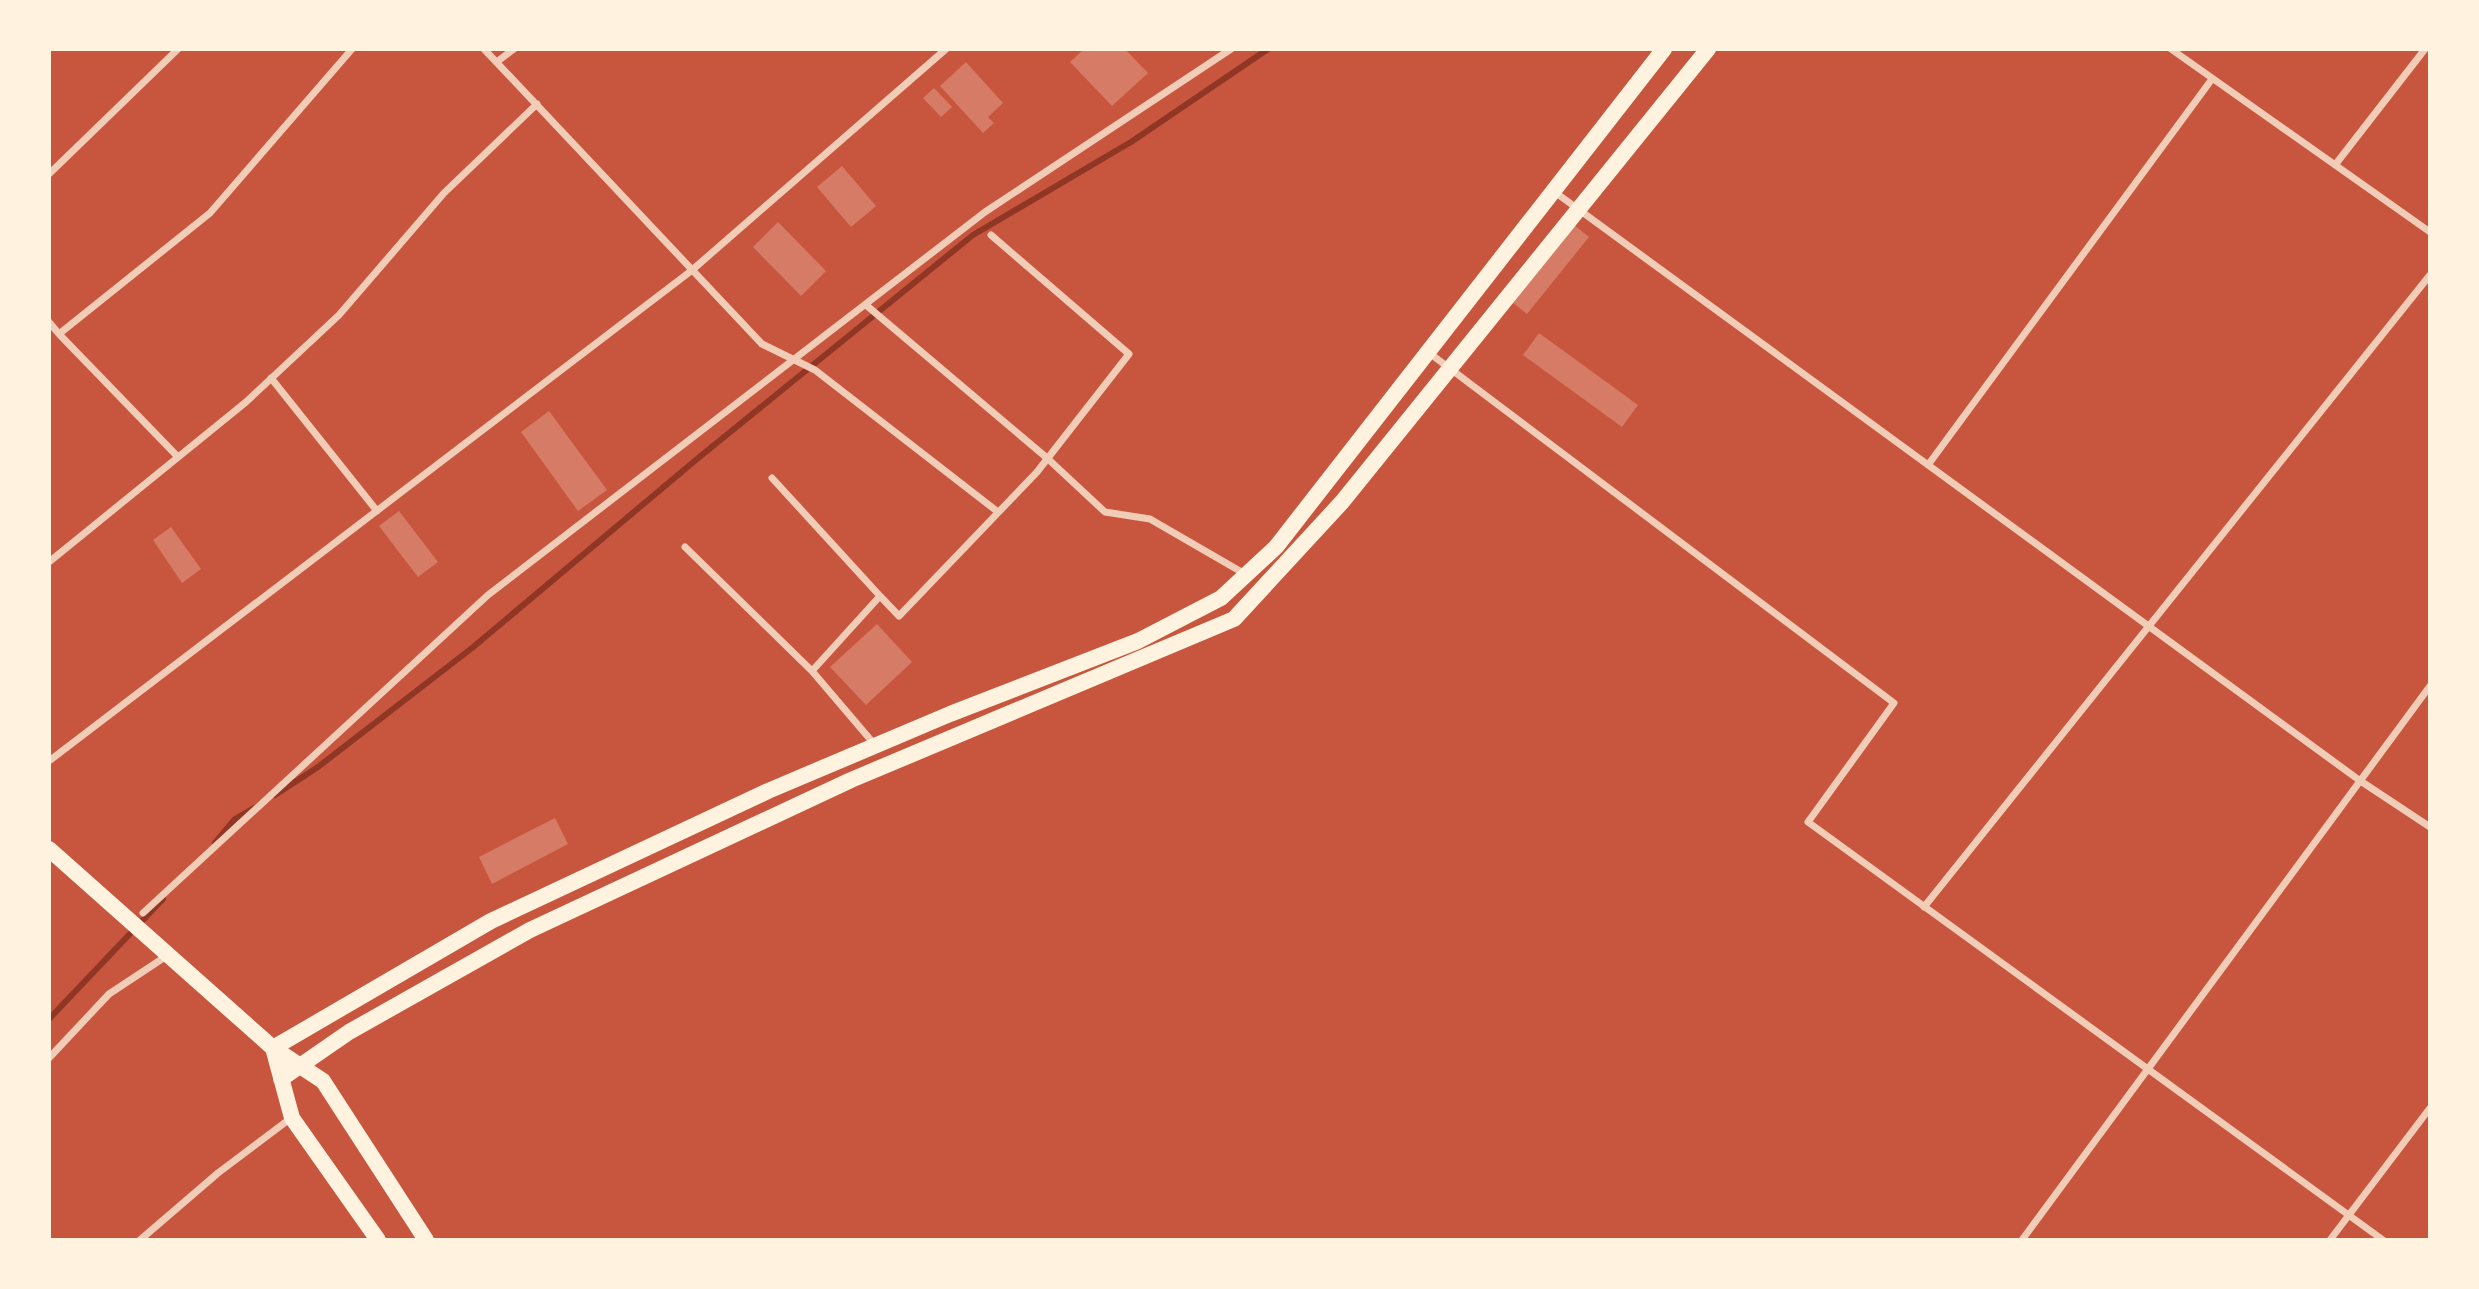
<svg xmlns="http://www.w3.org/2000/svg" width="2479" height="1289" viewBox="0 0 2479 1289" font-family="Cabin,sans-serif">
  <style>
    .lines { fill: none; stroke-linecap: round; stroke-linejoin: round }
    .stream { stroke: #8f3625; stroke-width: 6 }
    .building { fill: #d67c66 }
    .minor { stroke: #f1ccb7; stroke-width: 7 }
    .primary { stroke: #fff3e0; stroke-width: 16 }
  </style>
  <rect width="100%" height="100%" fill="#c8553d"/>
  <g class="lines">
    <path class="stream" d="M275 795 318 767 472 648 697 459 973 235 1131 142 1268 49
      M215 843 235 819 254 808
      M49 1019 163 899"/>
  </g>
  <path class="building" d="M1084 49H1125L1148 73 1112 106 1070 62Z
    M966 62 1003 103 988 117 994 123 983 133 940 86Z
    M934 88 952 107 941 117 923 98Z
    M842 166 876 206 851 227 817 187Z
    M1563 216 1589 237 1527 314 1501 293Z
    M778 222 826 271 801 296 753 247Z
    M1539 333 1638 405 1622 427 1523 355Z
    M549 411 607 490 578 511 521 432Z
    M399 511 438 562 418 577 379 526Z
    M171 527 201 569 182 583 153 540Z
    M877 624 912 662 866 705 830 667Z
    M555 818 568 844 492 884 479 857Z"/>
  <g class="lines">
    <path class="minor" d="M484 49 762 344 815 370 998 512
      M2171 49 2430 232
      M498 61 514 49
      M2335 165 2425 49
      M49 174 178 49
      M1552 190 2359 780 2430 827
      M866 305 1047 458 1105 512 1150 519 1245 574
      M49 322 59 334 210 213 352 49
      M59 334 178 457
      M1428 352 1894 703 1808 822 2383 1240
      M271 378 377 511
      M1928 465 2212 79
      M772 478 880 596
      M685 547 812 671
      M49 562 246 402 339 315 444 193 537 104
      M875 745 812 671 880 596 899 616 1037 472 1129 354 991 235
      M49 761 691 271 946 49
      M1924 907 2430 275
      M143 913 488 595 985 212 1231 49
      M49 1058 109 994 168 955
      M140 1240 218 1173 291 1118
      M2022 1240 2430 686
      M2330 1240 2430 1108"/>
    <path class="primary" d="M49 849 273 1048 323 1081 426 1240
      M273 1048 491 921 768 791 950 714 1138 641 1221 598 1276 547 1664 49
      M273 1048 292 1118 378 1240
      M281 1079 349 1032 530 930 851 780 1234 619 1342 502 1708 49"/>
  </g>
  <rect width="2479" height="1289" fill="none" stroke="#fff3e0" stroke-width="102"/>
</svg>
